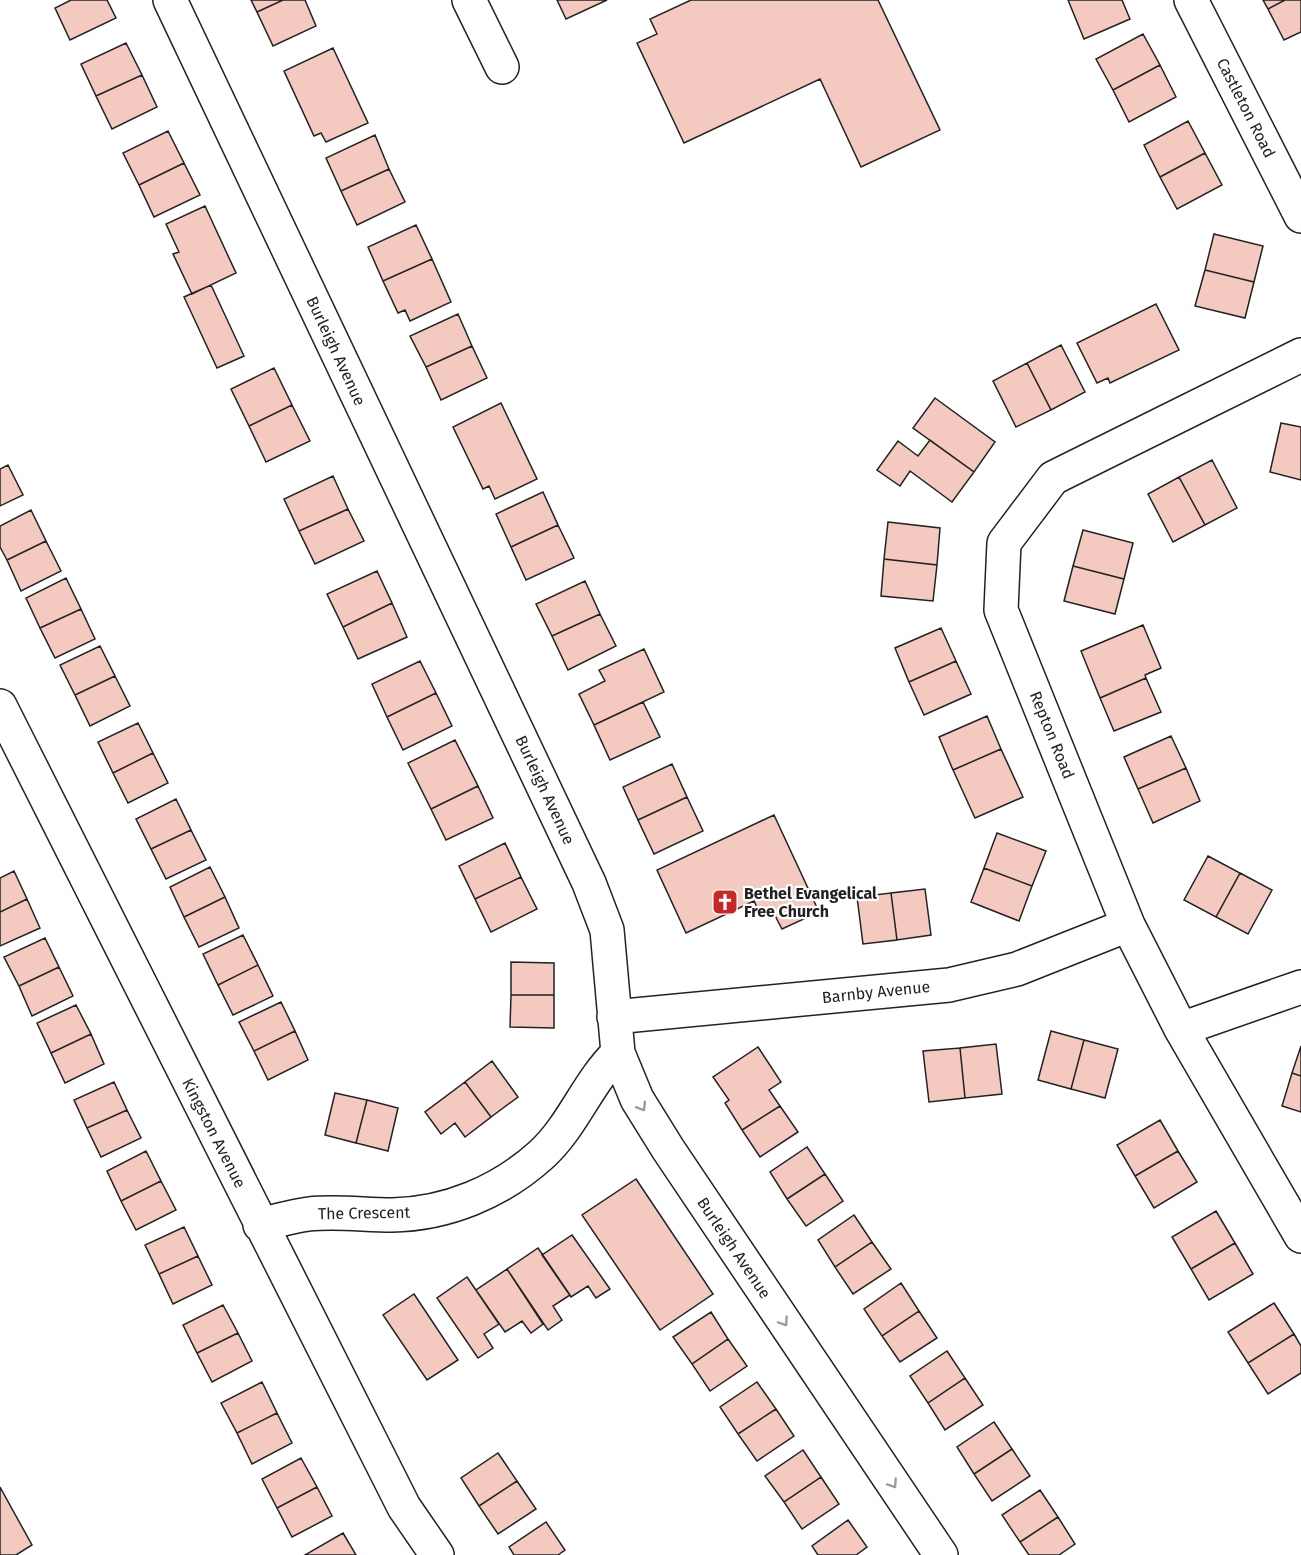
<svg xmlns="http://www.w3.org/2000/svg" width="1301" height="1555" viewBox="0 0 1301 1555" font-family="'Fira Sans',sans-serif">
  <style>
    .building { fill: #f3c9c0; stroke: #222; stroke-width: 1.5 }
    .lines { fill: none; stroke-linecap: round; stroke-linejoin: round }
    .minor-casing { stroke: #222; stroke-width: 36 }
    .minor { stroke: #fff; stroke-width: 33 }
    .oneway { stroke: #9c9c9c }
    .labels { text-anchor: middle; dominant-baseline: central; stroke-width: 4.5; stroke-linejoin: round; paint-order: stroke }
    .street-label { font-size: 16px; fill: #222; stroke: #fff }
    .poi-label { font-size: 16px; font-weight: bold; fill: #222; stroke: #fff; text-anchor: start }
  </style>
  <rect width="100%" height="100%" fill="#fff"/>
  <path class="building" d="M71 0H107L116 18 70 40 55 8Z
    M251 0H283L257 12Z
    M283 0H305L316 26 273 46 257 12Z
    M557 0H607L566 19Z
    M691 0H878L940 130 861 167 820 79 684 143 637 43 657 34 650 19Z
    M1068 0H1122L1130 19 1084 39Z
    M1263 0H1285L1268 9Z
    M1285 0H1301V32L1284 40 1268 9Z
    M1143 34 1160 65 1113 90 1096 59Z
    M126 43 142 75 96 96 81 64Z
    M333 48 368 123 326 142 321 133 314 136 284 71Z
    M1160 65 1176 97 1129 122 1113 90Z
    M142 75 157 107 112 129 96 96Z
    M1188 121 1205 153 1160 177 1144 145Z
    M168 131 184 163 139 185 123 153Z
    M375 135 389 169 341 191 326 158Z
    M1205 153 1222 185 1177 209 1160 177Z
    M184 163 200 195 154 217 139 185Z
    M389 169 405 202 357 225 341 191Z
    M205 206 236 273 192 294 173 254 179 252 166 224Z
    M416 225 432 259 383 281 368 247Z
    M1214 234 1263 246 1254 282 1205 270Z
    M432 259 451 302 410 321 405 310 398 313 383 281Z
    M1205 270 1254 282 1245 318 1195 306Z
    M211 285 244 356 217 368 184 297Z
    M1156 304 1179 350 1110 383 1108 378 1097 383 1077 343Z
    M458 314 472 346 426 367 410 336Z
    M1061 345 1085 392 1051 410 1027 363Z
    M472 346 487 378 441 400 426 367Z
    M1027 363 1051 410 1016 427 993 381Z
    M274 368 292 405 249 426 231 389Z
    M935 398 995 442 974 472 913 428Z
    M501 403 537 479 495 499 489 486 483 489 453 427Z
    M292 405 310 441 266 462 249 426Z
    M1281 423 1301 427V480L1270 472Z
    M930 440 974 472 952 502 910 471 900 486 877 470 898 441 918 456Z
    M1212 460 1237 508 1205 525 1179 477Z
    M8 465 23 495 0 506V469Z
    M333 476 348 509 299 531 284 499Z
    M1179 477 1205 525 1173 542 1148 494Z
    M543 492 558 525 511 547 496 514Z
    M348 509 364 541 315 564 299 531Z
    M31 510 46 541 7 560 0 547V526Z
    M888 522 940 528 937 565 884 559Z
    M558 525 574 558 526 580 511 547Z
    M1083 530 1133 543 1124 579 1073 566Z
    M46 541 61 571 21 591 7 560Z
    M884 559 937 565 933 601 881 596Z
    M1073 566 1124 579 1115 614 1064 601Z
    M377 571 392 603 343 627 327 594Z
    M66 578 81 609 40 628 26 598Z
    M585 581 600 614 552 636 536 604Z
    M392 603 407 637 358 659 343 627Z
    M81 609 95 639 55 658 40 628Z
    M600 614 616 646 568 670 552 636Z
    M1143 625 1161 668 1145 675 1146 678 1100 698 1081 651Z
    M941 628 956 661 909 682 895 648Z
    M100 646 115 676 75 695 60 665Z
    M644 649 664 692 594 725 579 694 605 681 599 670Z
    M420 661 436 693 387 717 372 684Z
    M956 661 971 694 924 715 909 682Z
    M115 676 130 706 90 726 75 695Z
    M1146 678 1161 712 1114 731 1100 698Z
    M436 693 452 726 403 750 387 717Z
    M643 702 660 737 610 760 594 725Z
    M987 716 1001 749 953 770 939 737Z
    M138 723 153 753 113 773 98 742Z
    M1171 736 1186 768 1138 789 1124 757Z
    M455 740 478 786 431 809 408 763Z
    M1001 749 1023 797 975 818 953 770Z
    M153 753 168 783 128 803 113 773Z
    M672 764 687 797 638 820 623 787Z
    M1186 768 1200 801 1153 823 1138 789Z
    M478 786 493 818 446 840 431 809Z
    M687 797 703 831 654 854 638 820Z
    M176 799 191 830 151 849 136 819Z
    M774 815 819 912 782 929 771 908 760 914 754 901 686 933 657 870Z
    M191 830 206 860 166 879 151 849Z
    M997 833 1046 851 1032 886 984 868Z
    M505 843 521 877 475 899 459 866Z
    M1208 856 1240 873 1216 917 1184 900Z
    M210 867 225 897 184 917 170 887Z
    M984 868 1032 886 1019 921 971 902Z
    M14 871 27 899 0 912V878Z
    M1240 873 1272 890 1248 934 1216 917Z
    M521 877 537 909 491 932 475 899Z
    M925 889 931 935 897 940 891 893Z
    M891 893 897 940 863 944 857 897Z
    M225 897 239 928 199 947 184 917Z
    M27 899 40 928 0 946V912Z
    M243 935 258 965 218 985 203 954Z
    M45 938 59 967 19 986 4 957Z
    M511 962 554 963V995H511Z
    M258 965 273 996 233 1015 218 985Z
    M59 967 73 996 32 1016 19 986Z
    M511 995H554V1028L510 1027Z
    M281 1002 295 1031 254 1051 239 1022Z
    M76 1005 91 1034 51 1053 37 1023Z
    M295 1031 308 1060 268 1080 254 1051Z
    M1051 1031 1084 1040 1071 1089 1038 1080Z
    M91 1034 104 1064 65 1083 51 1053Z
    M1084 1040 1118 1049 1105 1098 1071 1089Z
    M996 1044 1002 1094 965 1098 960 1048Z
    M1301 1046V1076L1292 1073Z
    M758 1047 781 1082 769 1090 780 1106 742 1130 725 1103 729 1100 713 1077Z
    M960 1048 965 1098 929 1102 923 1051Z
    M492 1061 518 1097 491 1117 465 1082Z
    M1292 1073 1301 1076V1112L1282 1106Z
    M114 1082 127 1110 87 1128 74 1100Z
    M465 1082 491 1117 465 1137 455 1123 441 1134 425 1112Z
    M335 1093 367 1100 356 1143 325 1135Z
    M367 1100 398 1108 388 1151 356 1143Z
    M780 1106 798 1132 760 1157 742 1130Z
    M127 1110 141 1138 101 1157 87 1128Z
    M1160 1120 1178 1151 1135 1176 1117 1145Z
    M807 1147 825 1174 787 1199 770 1172Z
    M146 1151 161 1181 121 1201 107 1171Z
    M1178 1151 1197 1182 1154 1208 1135 1176Z
    M825 1174 843 1201 806 1226 787 1199Z
    M636 1179 713 1294 660 1330 582 1215Z
    M161 1181 176 1210 136 1230 121 1201Z
    M1216 1211 1235 1243 1191 1269 1172 1237Z
    M854 1215 872 1242 835 1267 818 1240Z
    M184 1227 198 1256 159 1274 145 1245Z
    M572 1235 610 1289 596 1298 588 1286 571 1297 542 1255Z
    M872 1242 891 1269 853 1294 835 1267Z
    M1235 1243 1253 1274 1209 1300 1191 1269Z
    M538 1248 570 1295 553 1306 562 1320 548 1330 507 1269Z
    M198 1256 212 1285 173 1304 159 1274Z
    M507 1269 543 1324 531 1333 522 1321 505 1332 476 1290Z
    M467 1277 499 1324 484 1334 493 1348 478 1358 437 1298Z
    M901 1283 919 1311 882 1336 864 1309Z
    M414 1294 458 1360 427 1380 383 1315Z
    M1274 1303 1294 1334 1248 1363 1228 1332Z
    M223 1305 238 1333 197 1353 183 1325Z
    M919 1311 937 1338 900 1362 882 1336Z
    M711 1312 728 1339 692 1364 673 1337Z
    M238 1333 252 1361 212 1382 197 1353Z
    M1294 1334 1301 1346V1373L1268 1394 1248 1363Z
    M728 1339 747 1366 710 1391 692 1364Z
    M947 1351 965 1378 928 1403 910 1376Z
    M965 1378 983 1405 945 1430 928 1403Z
    M262 1382 277 1413 237 1433 221 1403Z
    M757 1382 776 1409 738 1434 720 1407Z
    M776 1409 794 1436 757 1461 738 1434Z
    M277 1413 292 1443 252 1464 237 1433Z
    M994 1422 1012 1449 974 1474 957 1447Z
    M1012 1449 1030 1476 992 1501 974 1474Z
    M803 1450 821 1477 784 1502 765 1476Z
    M498 1453 517 1481 479 1506 461 1478Z
    M301 1458 317 1487 277 1508 262 1479Z
    M821 1477 839 1504 802 1529 784 1502Z
    M517 1481 536 1509 498 1534 479 1506Z
    M0 1487 32 1545 16 1555H0Z
    M317 1487 332 1516 292 1537 277 1508Z
    M1040 1490 1058 1517 1020 1542 1002 1515Z
    M1058 1517 1075 1544 1059 1555H1029L1020 1542Z
    M848 1520 867 1547 856 1555H818L812 1546Z
    M546 1522 565 1550 558 1555H514L509 1547Z
    M343 1533 356 1555H305Z"/>
  <g class="lines">
    <g class="minor-casing">
      <path id="minor" d="M170 0 589 883 607 930 618 1053 637 1099 668 1149 941 1555
        M469 0 502 67
        M1191 0 1301 216
        M1301 355 1053 478 1004 543 1001 610 1128 925 1181 1029 1301 1236
        M0 706 404 1507 437 1555
        M614 1017 949 985 1017 969 1128 925
        M1181 1029 1301 987
        M260 1225C276 1221 293 1216 309 1214 336 1211 365 1215 392 1215 447 1214 500 1192 541 1155 573 1126 587 1083 618 1053"/>
    </g>
    <use href="#minor" class="minor"/>
  </g>
  <defs><path id="oneway-chevron" d="M-2-3.5L2.5 0L-2 3.5" fill="none" stroke-width="1.6" stroke-linecap="round" stroke-linejoin="round" transform="scale(1.5)"/></defs>
  <g class="oneway">
    <use href="#oneway-chevron" transform="translate(642 1107) rotate(59)"/>
    <use href="#oneway-chevron" transform="translate(784 1322) rotate(56)"/>
    <use href="#oneway-chevron" transform="translate(893 1484) rotate(56)"/>
  </g>
  <defs>
    <g id="church-square" transform="scale(1.35)"><rect x="-9" y="-9" width="18" height="18" rx="4" fill="#c62828" stroke="#fff"/><path d="M-1.2-6h2.4v3.5h3.3v2.4h-3.3V6h-2.4V-.1h-3.3v-2.4h3.3Z" fill="#fff"/></g>
  </defs>
  <g fill-rule="evenodd">
    <use href="#church-square" x="725" y="902"/>
  </g>
  <g class="labels">
    <g class="street-label">
      <text transform="translate(1246 108) rotate(63)">Castleton Road</text>
      <text transform="translate(336 351) rotate(65)">Burleigh Avenue</text>
      <text transform="translate(1052 735) rotate(68)">Repton Road</text>
      <text transform="translate(545 790) rotate(65)">Burleigh Avenue</text>
      <text transform="translate(876 992) rotate(-6)">Barnby Avenue</text>
      <text transform="translate(214 1133) rotate(63)">Kingston Avenue</text>
      <text transform="translate(364 1213) rotate(-1)">The Crescent</text>
      <text transform="translate(734 1248) rotate(56)">Burleigh Avenue</text>
    </g>
    <g class="poi-label">
      <text x="744" y="893">Bethel Evangelical<tspan x="744" dy="18">Free Church</tspan></text>
    </g>
  </g>
</svg>
